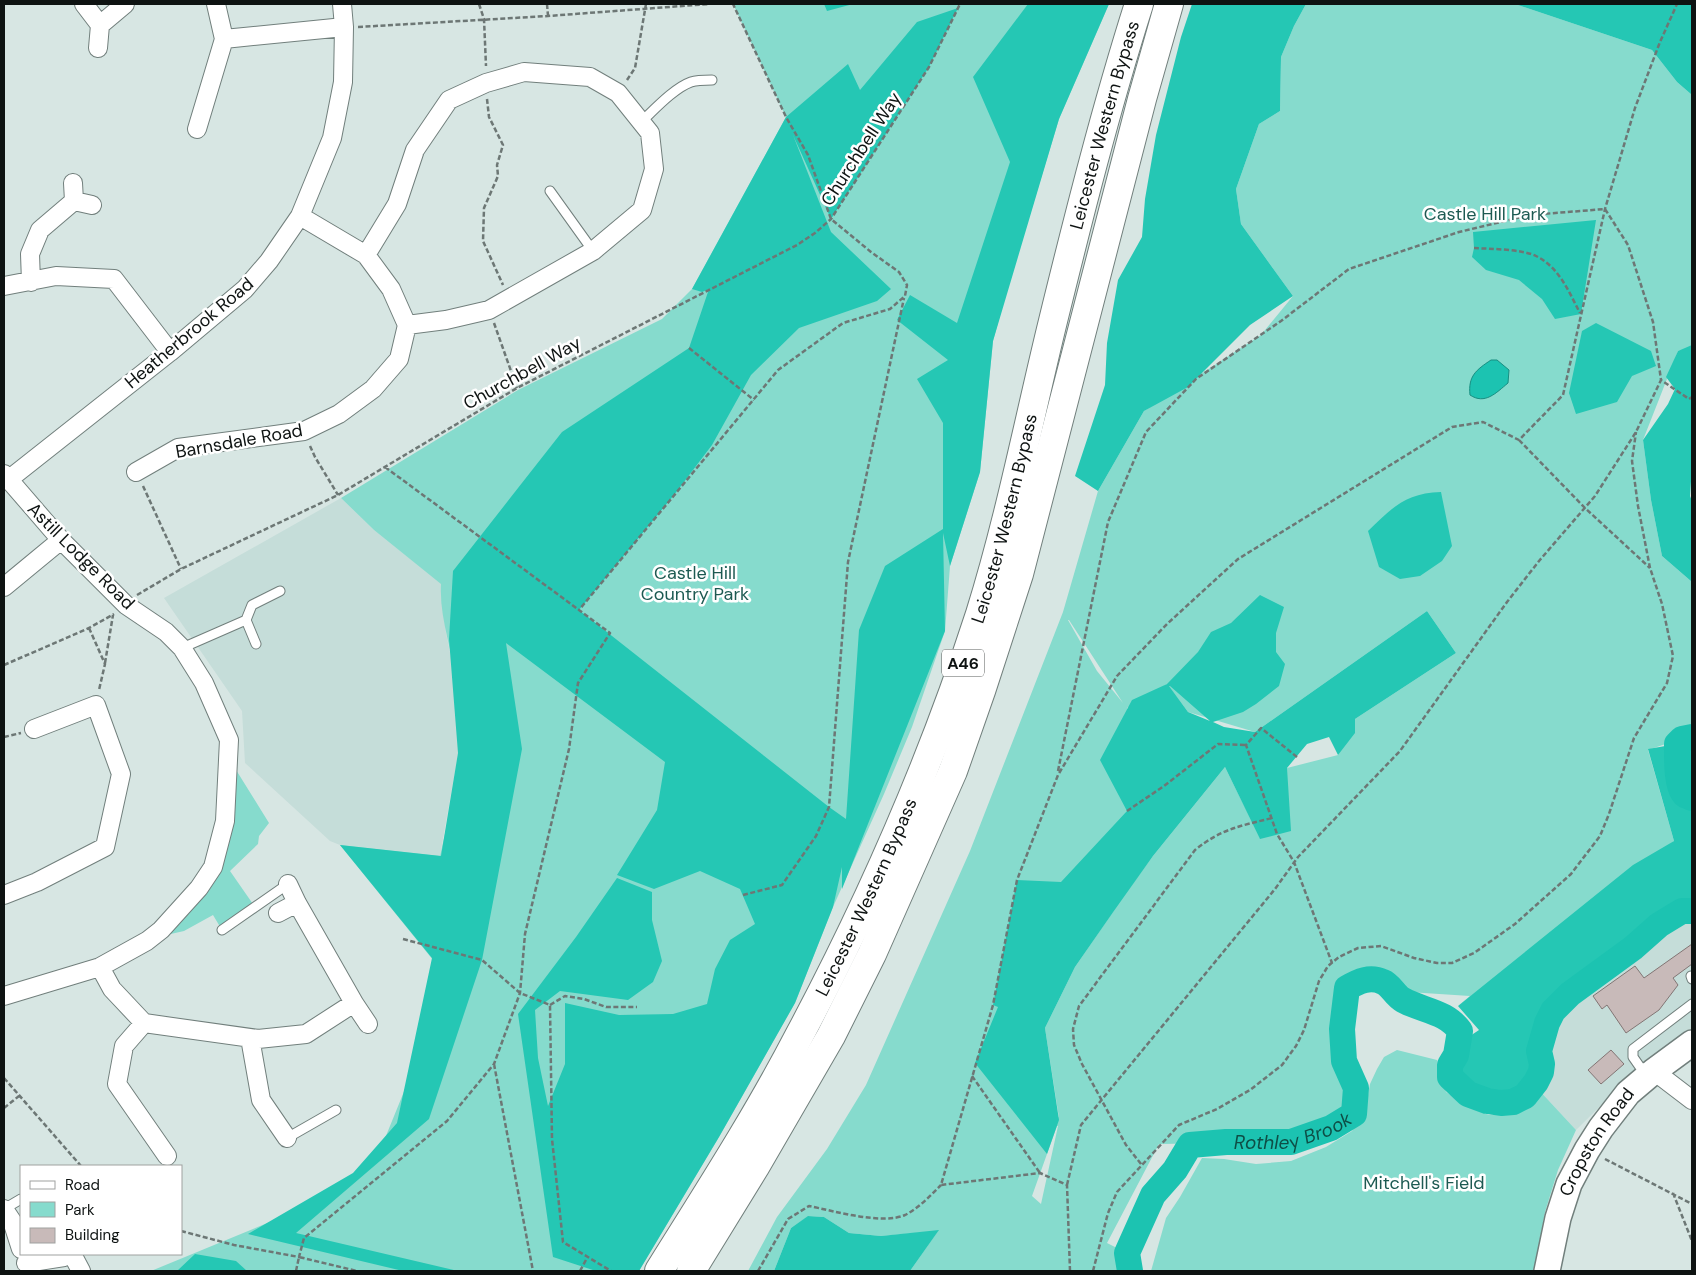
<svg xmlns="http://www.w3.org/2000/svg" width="1696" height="1275" viewBox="0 0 1696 1275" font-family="'DM Sans',sans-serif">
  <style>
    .built { fill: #c5ddd9 }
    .green { fill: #86dbcd; fill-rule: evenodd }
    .forest { fill: #25c7b4; fill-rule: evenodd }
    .water { fill: #1cc3b1; stroke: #188e81 }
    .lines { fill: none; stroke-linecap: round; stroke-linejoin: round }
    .river { stroke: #1cc3b1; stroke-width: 26 }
    .building { fill: #c8bab9; stroke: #827574 }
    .lane-casing { stroke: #717f7c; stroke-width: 11 }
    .street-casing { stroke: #717f7c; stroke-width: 20 }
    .secondary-casing { stroke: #717f7c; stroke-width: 28 }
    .highway-casing { stroke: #717f7c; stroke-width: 30 }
    .path { stroke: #6d7775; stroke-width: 2.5; stroke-dasharray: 5 2.5; stroke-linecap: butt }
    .lane { stroke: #fff; stroke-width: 9 }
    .street { stroke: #fff; stroke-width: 18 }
    .secondary { stroke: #fff; stroke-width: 25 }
    .highway { stroke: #fff; stroke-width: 28 }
    .labels { text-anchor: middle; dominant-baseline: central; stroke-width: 5; stroke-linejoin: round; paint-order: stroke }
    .shield { fill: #fff; stroke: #565a59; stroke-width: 1 }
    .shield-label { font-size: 16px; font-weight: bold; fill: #0e1312 }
    .street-label { font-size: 18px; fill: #0e1312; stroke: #fff }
    .park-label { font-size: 18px; fill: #1d5a52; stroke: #fff }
    .water-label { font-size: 19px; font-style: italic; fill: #0e4e46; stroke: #fff }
  </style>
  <rect width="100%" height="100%" fill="#d7e6e3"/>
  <path class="built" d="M341 498 374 530 442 584 441 592 446 633 457 686 460 743 440 856 340 845 330 841 245 763 242 711 164 598Z
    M1692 917V1028L1640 1067 1576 1130 1537 1088 1546 1072 1549 1033 1575 1003 1683 920Z"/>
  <path class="green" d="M733 4H1109L1059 119 1007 290 993 341 980 472 950 566 945 631 912 727 884 794 833 907 795 1003 719 1137 639 1271H151L289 1214 342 1188 379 1153 416 1062 433 960 340 845 440 856C453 800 465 743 457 686 453 652 439 618 441 584L374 530 341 498 518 390 662 319 692 289 786 117Z
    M1306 4H1515L1652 50 1677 82 1692 95V348L1678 351 1643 440 1651 500 1662 556 1692 582V735L1648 750 1674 841 1458 1006 1470 996 1347 988 1354 1114 1291 1142 1159 1144 1107 1243 1127 1253 1121 1271H910L938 1231 881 1236 849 1233 824 1217 809 1216 791 1228 774 1271H748L777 1217 827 1149 866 1085 970 851 1063 612 1098 491 1144 411 1261 335 1293 296 1241 224 1236 189 1259 124 1280 111 1281 57 1294 26ZM1427 611 1456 653 1355 719 1338 755 1287 768 1260 838 1225 767 1153 856 1117 905 1142 731 1127 708 1167 684 1188 712 1255 732ZM1068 620H1069L1123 703 1097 671ZM1115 909 1075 967 1045 1028 1059 1118 1003 1029ZM1057 1126H1058L1041 1204 1032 1196Z
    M228 757 269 823 259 836 258 844 230 871 255 907 222 930 213 915 184 931 153 938 213 867Z
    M1397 1050 1437 1060 1446 1092 1471 1108 1489 1115 1519 1113 1529 1105 1537 1088 1576 1130 1558 1170 1545 1212 1534 1271H1151L1166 1218 1180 1197 1202 1158 1224 1159 1256 1164 1291 1161 1326 1147 1352 1131 1365 1112 1370 1084 1377 1069 1384 1057Z"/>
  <path class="forest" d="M824 4H853L827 11Z
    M1028 4H1109L1059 119 993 341 980 472 950 566 943 533 945 631 842 889V867L833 907 795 1003 719 1137 639 1271H596L553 1257 518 1014 576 937 617 878 652 892V920L662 961 653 982 628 1000 560 991 535 1010 538 1058 548 1106 565 1064V1003L619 1015 673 1014 707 1004 715 969 730 940 755 924 740 889 700 871 654 889 617 875 657 810 665 762 506 643 522 749 482 960 429 1119 296 1233 458 1271H403L248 1234 353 1173 397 1123 432 958 340 845 441 856 458 753 449 639 453 571 562 432 689 348 709 289 702 292 692 289 786 117 848 64 860 90 917 22 958 8 929 67 831 219 793 135 831 232 891 289 877 301 799 328 751 375 712 445 674 495 579 610 829 807 846 819 859 630 885 566 943 529V423L917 379 948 360 897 320 910 295 957 323 1010 162 973 77Z
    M1192 4H1306L1294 26 1281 57 1280 111 1259 124 1236 189 1241 224 1293 296 1250 325 1188 387 1144 411 1098 491 1075 476 1105 385 1107 343 1118 280 1142 237 1145 199 1156 135 1181 37Z
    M1515 4H1692V95L1677 82 1652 50Z
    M1596 220 1581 314 1555 319 1542 299 1519 280 1486 270 1472 257 1474 248 1473 232Z
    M1596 323 1651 351 1656 366 1632 376 1617 402 1576 414 1569 393 1582 331Z
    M1692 345V467L1690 496 1692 501V582L1662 556 1651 500 1643 440 1668 404 1675 389 1666 377 1678 351Z
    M1441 492 1452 546 1442 561 1420 576 1400 579 1379 567 1368 531C1392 508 1405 493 1441 492Z
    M1260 595 1284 607 1276 633V652L1285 664 1279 686 1256 704 1243 712 1213 722 1224 727 1255 732 1427 611 1456 653 1355 719V733L1338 755 1329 737 1307 744 1287 768 1291 831 1260 839 1225 767 1153 856 1116 908 1075 967 1045 1028 1059 1120 1047 1154 975 1063 998 1007 993 1005 1017 880 1061 882 1127 811 1100 760 1132 700 1167 684 1198 652 1211 632 1231 623ZM1169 686H1170L1210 721 1188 712Z
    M1692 737V798C1677 793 1680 778 1678 765L1674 796 1692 806V906L1672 908 1633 948 1583 984 1547 1023 1542 1038V1064L1536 1082 1513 1102 1487 1101 1468 1094 1450 1077 1458 1044 1479 1030 1458 1006 1633 865 1674 841 1648 749 1677 744 1682 739Z
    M808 1216 824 1217 849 1233 881 1236 939 1230 910 1271H774L791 1228Z
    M195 1254 236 1261 247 1271H177Z"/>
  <path class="water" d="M1491 360H1497L1509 370 1508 383C1496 393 1485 405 1470 395 1468 376 1476 370 1491 360Z"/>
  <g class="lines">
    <g class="river">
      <path d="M1692 737 1682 739 1677 744C1677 755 1676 788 1685 795 1686 796 1690 797 1692 798"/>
      <path id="s1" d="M1130 1271 1127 1253 1153 1195 1175 1170 1190 1145 1226 1142H1291L1331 1128 1354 1114 1356 1088 1344 1061 1342 1029 1347 988C1359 981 1370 976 1383 982 1391 985 1395 996 1403 1000 1423 1011 1446 1011 1460 1031L1456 1055 1450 1065V1077L1468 1094 1487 1101 1501 1103 1513 1102 1525 1096 1536 1082 1541 1072 1542 1064 1539 1051 1547 1023 1553 1011 1570 994 1633 948 1659 925 1682 911H1692"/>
    </g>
  </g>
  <path class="building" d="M1692 944V964L1673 978 1678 985 1659 1010 1626 1033 1607 1005 1602 1009 1593 996 1635 966 1644 978Z
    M1611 1050 1624 1064 1601 1084 1588 1070Z"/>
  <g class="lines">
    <g class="lane-casing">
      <path id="lane" d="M641 122C654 110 674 88 691 82 697 80 705 80 712 80
        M550 191 593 251
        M246 620 252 605 280 591
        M182 648 246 620 256 644
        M222 930 288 884
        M1691 976 1692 979
        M1651 1070 1640 1067 1633 1057V1049L1692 1004
        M287 1138 336 1110
        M4 1209 21 1199"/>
    </g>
    <g class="street-casing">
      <path id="street" d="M84 4 100 25 125 4
        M216 4 224 39 344 27
        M98 48 100 25
        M197 129 224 39
        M73 183 74 201 92 205
        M366 255 397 204 415 150 449 100 486 83 524 72 590 77 618 93 650 133 654 169 642 210 593 251 489 310 446 320 407 325
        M31 282 30 254 40 230 74 201
        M4 286 56 276 114 279 170 352
        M136 472 178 448 304 431 339 414 373 389 399 359 407 325 391 289 366 255 300 216
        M4 474 61 540 126 605 166 632 182 648 204 683 229 740 225 821 213 867 199 888 161 930 147 941 100 967 4 996
        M8 480 170 352 245 289 269 261 300 216 332 138 343 82 344 27 342 4
        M4 587 61 540
        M4 895 37 882 105 847 121 774 96 705 34 729
        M278 913 297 903
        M100 967 112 989 144 1023 258 1039 306 1034 354 1003 297 903 288 884
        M354 1003 368 1024
        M144 1023 124 1046 117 1084 167 1156
        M250 1038 261 1100 287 1138
        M1654 1071 1692 1100
        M4 1209 12 1221 21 1249
        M72 1254 81 1271
        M26 1263 64 1257 70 1254"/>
    </g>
    <g class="secondary-casing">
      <g id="secondary">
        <path id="s2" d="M1547 1271 1558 1218 1569 1184 1587 1150 1601 1128 1628 1093 1654 1071 1692 1043"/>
      </g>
    </g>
    <g class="highway-casing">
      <g id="highway">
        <path id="s3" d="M659 1271C707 1194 757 1117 799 1036 871 901 933 759 980 614 1010 518 1029 419 1053 321 1079 215 1106 108 1139 4"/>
        <path d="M691 1271 755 1167 831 1036 872 954 953 771 981 691 1019 574 1142 99 1169 4"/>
      </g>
    </g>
    <path class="path" d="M479 4 484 19 486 66
      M547 4 548 16
      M358 27 548 16 709 4
      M627 80 635 68 646 4
      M487 99 489 117 503 145 497 165 498 176 484 208 483 241 503 285
      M1474 248C1490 249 1522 249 1536 256 1559 267 1569 292 1580 313
      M494 323 517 388
      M689 348 754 400
      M1519 440 1585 508 1650 568
      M310 446 315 457 338 495
      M385 467 579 610
      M143 486 181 569
      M137 595 181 569 338 495 517 388 797 245 815 233 831 219 929 67 960 4
      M89 628 105 664 99 690
      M105 663 113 615
      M4 665 89 628 114 614
      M4 737 21 733
      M1297 757 1261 728 1246 745 1277 834 1294 862 1332 963
      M1058 771 1108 522 1146 432 1196 379 1281 321 1349 269 1459 232 1530 215 1605 209 1628 245 1653 322 1661 380
      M1127 811 1164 786 1218 744 1246 745
      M743 895 782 885 816 836 829 807 848 562 904 298
      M403 939 482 960 520 993 550 1005 552 1139 563 1242 611 1271
      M550 1005 565 996 584 999 606 1007H637
      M494 1064 533 1271
      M972 1076 1040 1173
      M4 1078 81 1166
      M4 1108 19 1096
      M1605 1159 1692 1204
      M1141 1164 1126 1145 1082 1064 1074 1045 1073 1029 1079 1006 1195 850C1221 829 1240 826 1272 818
      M1067 1185 1081 1125 1275 889 1298 857 1400 751 1507 602 1539 561 1595 496 1636 432 1661 380 1689 399 1692 397
      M1673 1193 1692 1241
      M181 1231 234 1245 299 1257 304 1238 447 1121 494 1064 520 993 525 934 569 749 578 683 610 633 579 610 778 370 843 323 890 309 905 296 907 285 899 272 871 252 831 219 808 155 786 117 733 4
      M296 1271 299 1257 357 1271
      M580 1271 587 1258
      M758 1271 788 1219 809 1206C834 1211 882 1225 905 1215 919 1208 930 1196 941 1185
      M1070 1271 1067 1185 1040 1173 941 1185 993 1005 1017 880 1058 775 1117 676 1167 624 1238 559 1452 427 1483 422 1519 440 1563 395 1605 209 1635 108 1660 42 1677 4
      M1093 1271 1108 1213 1117 1192 1179 1125 1217 1109 1250 1090 1282 1065 1296 1046 1304 1030 1319 981 1328 966 1339 957 1358 948 1381 946 1414 958 1437 963H1452L1474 953 1515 924 1571 874 1600 836 1609 814 1634 738 1667 683 1673 656 1662 604 1650 568 1638 506 1632 461 1636 432"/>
    <use href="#lane" class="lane"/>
    <use href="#street" class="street"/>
    <use href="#secondary" class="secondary"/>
    <use href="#highway" class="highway"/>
  </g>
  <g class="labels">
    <rect class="shield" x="942" y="649.5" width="42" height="27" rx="4"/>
    <g class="shield-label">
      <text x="963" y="663">A46</text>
    </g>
    <g class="street-label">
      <text stroke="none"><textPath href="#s3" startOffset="1238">Leicester Western Bypass</textPath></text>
      <text transform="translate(861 149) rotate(-57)">Churchbell Way</text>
      <text transform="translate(189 333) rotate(-40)">Heatherbrook Road</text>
      <text transform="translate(522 373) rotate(-29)">Churchbell Way</text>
      <text transform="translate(239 441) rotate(-10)">Barnsdale Road</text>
      <text stroke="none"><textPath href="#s3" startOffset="832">Leicester Western Bypass</textPath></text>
      <text transform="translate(81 556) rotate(45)">Astill Lodge Road</text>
      <text stroke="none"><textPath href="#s3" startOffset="428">Leicester Western Bypass</textPath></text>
      <text stroke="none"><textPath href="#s2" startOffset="140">Cropston Road</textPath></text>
    </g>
    <g class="park-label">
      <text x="1485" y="214">Castle Hill Park</text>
      <text x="695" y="573">Castle Hill<tspan x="695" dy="21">Country Park</tspan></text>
      <text x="1424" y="1183">Mitchell's Field</text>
    </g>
    <g class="water-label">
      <text stroke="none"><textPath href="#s1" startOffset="249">Rothley Brook</textPath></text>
    </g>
  </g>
  <rect width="1696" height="1275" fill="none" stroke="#0e1312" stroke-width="10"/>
  <rect x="20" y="1165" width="162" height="90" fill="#ffffff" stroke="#9fa1a0"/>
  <rect x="30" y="1181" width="25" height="8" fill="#ffffff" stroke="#9fa1a0"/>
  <text x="65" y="1190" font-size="15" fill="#0e1312">Road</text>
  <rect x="30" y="1202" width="25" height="15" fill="#86dbcd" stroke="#9fa1a0"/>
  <text x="65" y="1215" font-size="15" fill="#0e1312">Park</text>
  <rect x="30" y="1228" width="25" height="15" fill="#c8bab9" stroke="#9fa1a0"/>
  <text x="65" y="1240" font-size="15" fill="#0e1312">Building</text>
</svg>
